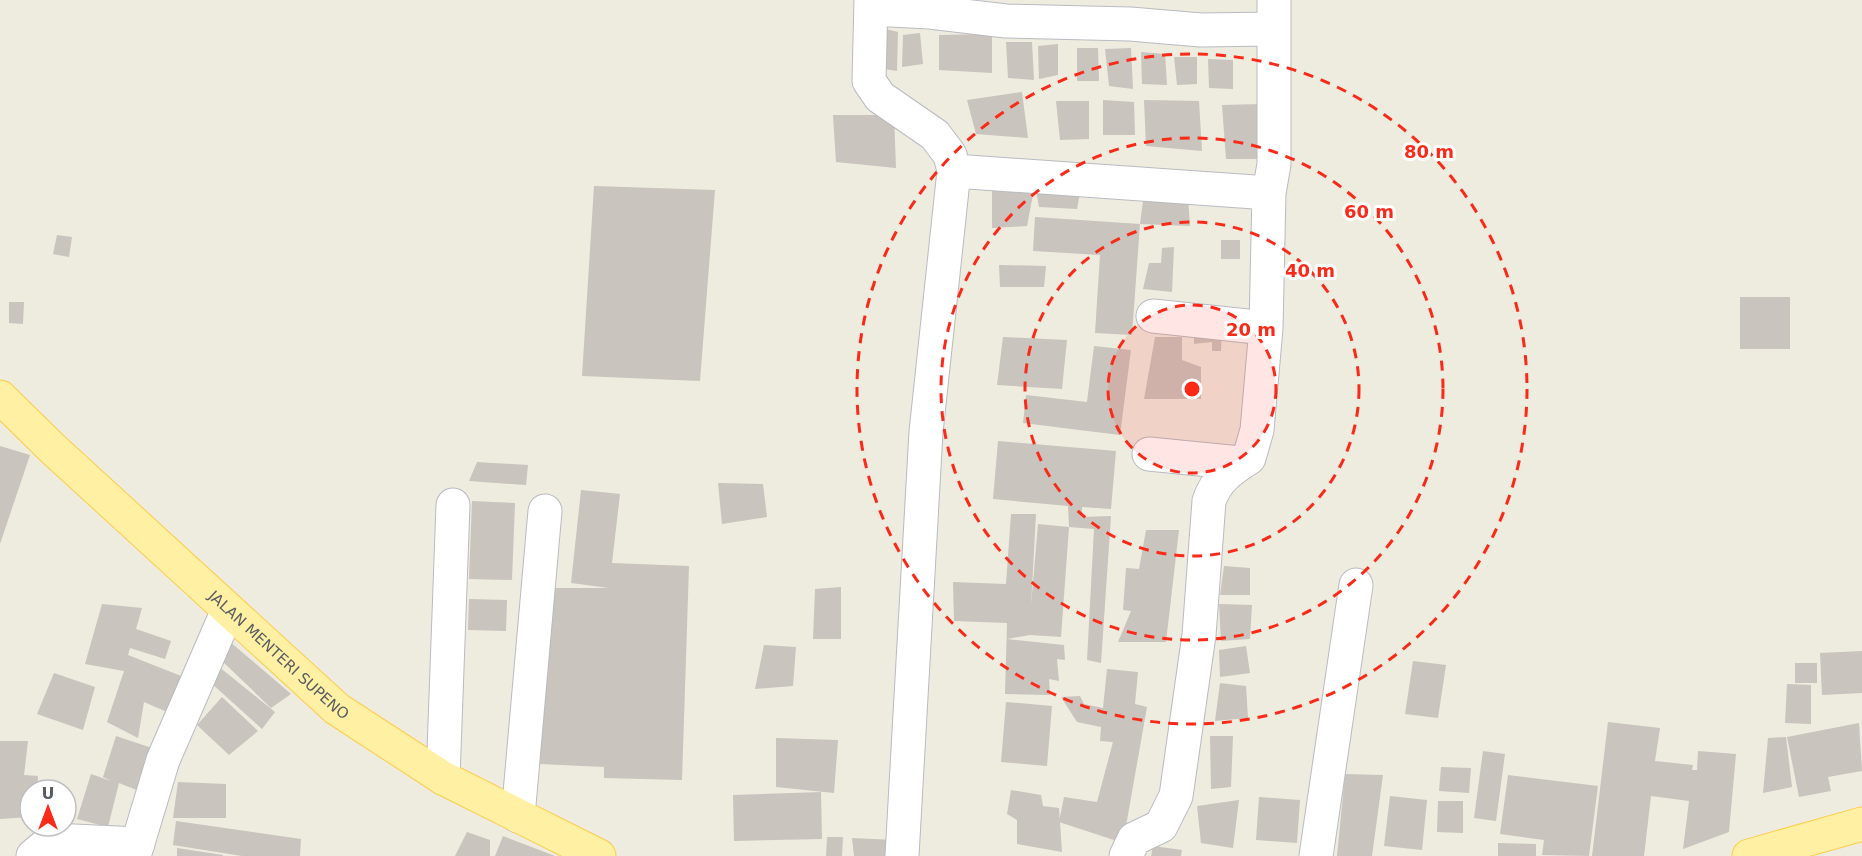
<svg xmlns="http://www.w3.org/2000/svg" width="1862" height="856" viewBox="0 0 1862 856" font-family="'DejaVu Sans',sans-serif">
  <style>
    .building { fill: #c9c4bd }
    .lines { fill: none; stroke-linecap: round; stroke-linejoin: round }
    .minor-casing { stroke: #b8bbc1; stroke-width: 35 }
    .major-casing { stroke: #ffcc47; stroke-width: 35 }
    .minor { stroke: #fff; stroke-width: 33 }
    .major { stroke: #fff0a3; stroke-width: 33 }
    .ring { fill: none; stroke: #fb2a18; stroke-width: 3; stroke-dasharray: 10 8 }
    .labels { text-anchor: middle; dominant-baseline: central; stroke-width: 6; stroke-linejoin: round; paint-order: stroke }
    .street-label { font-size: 15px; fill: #595d63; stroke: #fff }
    .centre { fill: #fb2a18; stroke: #fff; stroke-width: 3 }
    .ring-label { font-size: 18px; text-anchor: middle; font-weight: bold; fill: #fb2a18; stroke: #fff; stroke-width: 6; stroke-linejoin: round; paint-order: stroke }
  </style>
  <rect width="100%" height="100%" fill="#eeebdf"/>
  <path class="building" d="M870 25 898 32 897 71 872 67Z
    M920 33 923 64 902 67 903 35Z
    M992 34V73L939 70V35Z
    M1006 42H1032L1034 80 1008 78Z
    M1058 44V75L1039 79 1038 46Z
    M1077 48H1098L1099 81H1077Z
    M1131 48 1133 89 1109 86 1105 49Z
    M1141 52 1165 54 1167 85 1142 84Z
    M1174 57H1197V84L1177 85Z
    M1208 59 1233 60V89L1209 88Z
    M1022 92 1028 138 976 134 967 100Z
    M1103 100 1134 102 1135 135H1103Z
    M1144 100 1199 101 1202 151 1146 146Z
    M1056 101H1089V139L1060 140Z
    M1262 104 1261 159H1226L1222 105Z
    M833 115H894L896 168 836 162Z
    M992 184H1035L1081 188 1077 209 1039 207 1035 184 1027 226 992 228Z
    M594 186 715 190 700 381 582 376Z
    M1144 193 1188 198 1190 226 1140 224Z
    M1035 217 1140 224 1132 335 1095 333 1100 255 1033 251Z
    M57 235 72 237 69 257 53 254Z
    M1221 240H1240V259H1221Z
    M1174 247 1172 292 1143 289 1149 263H1161L1162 248Z
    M999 265 1046 266 1044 287H1000Z
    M1740 297H1790V349H1740Z
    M9 302H24L23 324 9 323Z
    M1194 325 1222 326 1221 351H1212V342L1194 344Z
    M1003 337 1067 340 1062 389 997 385Z
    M1155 337H1182V360L1201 367V399H1144Z
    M1094 346 1131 350 1120 435 1023 423 1026 395 1087 402Z
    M998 441 1116 451 1111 509 1082 507V517L1111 516 1101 663 1087 660 1094 529 1069 527 1061 637 1030 635 1007 639 1064 645 1065 660 1057 659 1059 681 1049 679 1050 695 1005 694 1007 623 954 621 953 582 1006 584 1011 514H1036L1031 606 1038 524 1069 527 1068 506 993 499Z
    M0 446 30 455 0 544Z
    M477 462 528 465 526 485 469 481Z
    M718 483 763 484 767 517 722 524Z
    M581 490 620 494 612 563 689 566 682 780 604 778V767L540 764 548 588H609L571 583Z
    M472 501 515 503 512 580 469 579Z
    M1146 530H1179L1166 642H1118L1131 611 1123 610 1126 568 1139 569Z
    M1224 566 1250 568V595H1220Z
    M841 587V639H813L815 589Z
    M469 599 507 600 506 631 468 630Z
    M102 604 142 608 136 629 171 641 165 659 130 648 128 655 181 676 167 712 144 702 138 738 107 722 124 671 85 664Z
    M1219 604 1252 605 1250 639 1221 641Z
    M229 641 291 694 271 708 220 659Z
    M764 645 796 647 793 686 755 689Z
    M1246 646 1250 673 1220 677 1219 650Z
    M1862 651V693L1822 695 1820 653Z
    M1413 661 1446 665 1438 718 1405 714Z
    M1795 663H1817V683H1795Z
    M218 666 275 712 262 729 211 683Z
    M1107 669 1138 672 1135 704 1147 707 1123 843 1059 822 1064 797 1097 802 1113 742 1100 741 1101 727 1077 722 1061 697 1080 696 1084 704 1103 708Z
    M54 673 95 687 83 730 37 714Z
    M1220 683 1246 686 1248 718 1215 721Z
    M1787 684 1811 685V724L1785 723Z
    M222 697 258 731 229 755 197 725Z
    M1006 702 1052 706 1047 766 1001 762Z
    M1608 722 1660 728 1655 761 1693 765 1692 770H1697L1698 751 1736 754 1729 832 1683 849 1689 801 1651 796 1644 856H1592Z
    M1859 723 1862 771 1828 777 1831 791 1799 797 1787 737Z
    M116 736 161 751 144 793 119 783 108 827 77 819 91 774 111 781 103 777Z
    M1210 736H1233L1231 787 1211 789Z
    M1786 737 1792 787 1763 793 1768 738Z
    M776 738 838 740 834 793 776 787Z
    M0 741H28L24 775 38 776 37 790H30V817L0 819Z
    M1483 751 1505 754 1496 821 1474 818Z
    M1441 767 1471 768 1469 793 1439 791Z
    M1345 774 1383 775 1372 856H1337Z
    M1508 775 1598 786 1589 856 1542 855 1544 840 1500 834Z
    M178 782 226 784V818H173Z
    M1011 790 1041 795 1043 806 1059 808 1062 852 1017 844V820L1007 814Z
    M821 792 822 839 734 841 733 795Z
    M1390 796 1427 800 1422 850 1384 846Z
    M1259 797 1300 800 1297 843 1256 840Z
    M1239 800 1233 848 1201 843 1197 806Z
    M1438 801H1463V833L1437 832Z
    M176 821 301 839 300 856H242L173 845Z
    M467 832 490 840V856H455Z
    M503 836 555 856H495Z
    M827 837H843L842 856H826Z
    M852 838 894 840V856H854Z
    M1498 843 1536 844V856H1498Z
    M1153 846 1182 850 1181 856H1151Z
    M177 848 223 855V856H177Z"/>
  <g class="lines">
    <g class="minor-casing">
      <path id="minor" d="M871 0 869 81 880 97 935 135 950 155 954 171 926 432 902 856
        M871 9 930 12 1006 21 1130 24 1201 30 1274 29
        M954 171 1269 193
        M1153 316 1266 328
        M1149 454 1240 463
        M443 778 453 505
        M518 816 545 511
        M33 856 52 840 138 844
        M134 856 163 760 228 610
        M1126 856 1134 839 1161 826 1176 796 1199 635 1209 501C1216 480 1230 470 1249 458L1257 430 1266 328 1269 193 1274 164V0
        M1316 856 1356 585"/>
    </g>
    <g class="major-casing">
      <g id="major">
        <path id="s1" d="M0 397 52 448 337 709 443 778 599 856"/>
        <path d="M1749 856 1862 824"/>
      </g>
    </g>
    <use href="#minor" class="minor"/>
    <use href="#major" class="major"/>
  </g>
  <circle cx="1192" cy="389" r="84" fill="#fb2a18" fill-opacity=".12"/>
  <g class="ring">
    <circle cx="1192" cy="389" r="84"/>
    <circle cx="1192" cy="389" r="167"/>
    <circle cx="1192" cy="389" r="251"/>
    <circle cx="1192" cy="389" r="335"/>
  </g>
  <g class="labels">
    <g class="street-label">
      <text stroke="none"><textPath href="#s1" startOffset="380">JALAN MENTERI SUPENO</textPath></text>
    </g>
  </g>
  <circle cx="1192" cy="389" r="9" class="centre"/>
  <g class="ring-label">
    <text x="1429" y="158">80 m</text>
    <text x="1369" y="218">60 m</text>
    <text x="1310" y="277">40 m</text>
    <text x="1251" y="336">20 m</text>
  </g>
  <g transform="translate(48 808)"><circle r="28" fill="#ffffff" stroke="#bdbec1" stroke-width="1.5"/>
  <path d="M0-4.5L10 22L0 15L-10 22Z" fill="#fb2a18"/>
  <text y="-9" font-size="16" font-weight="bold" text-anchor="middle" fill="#595d63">U</text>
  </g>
</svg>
